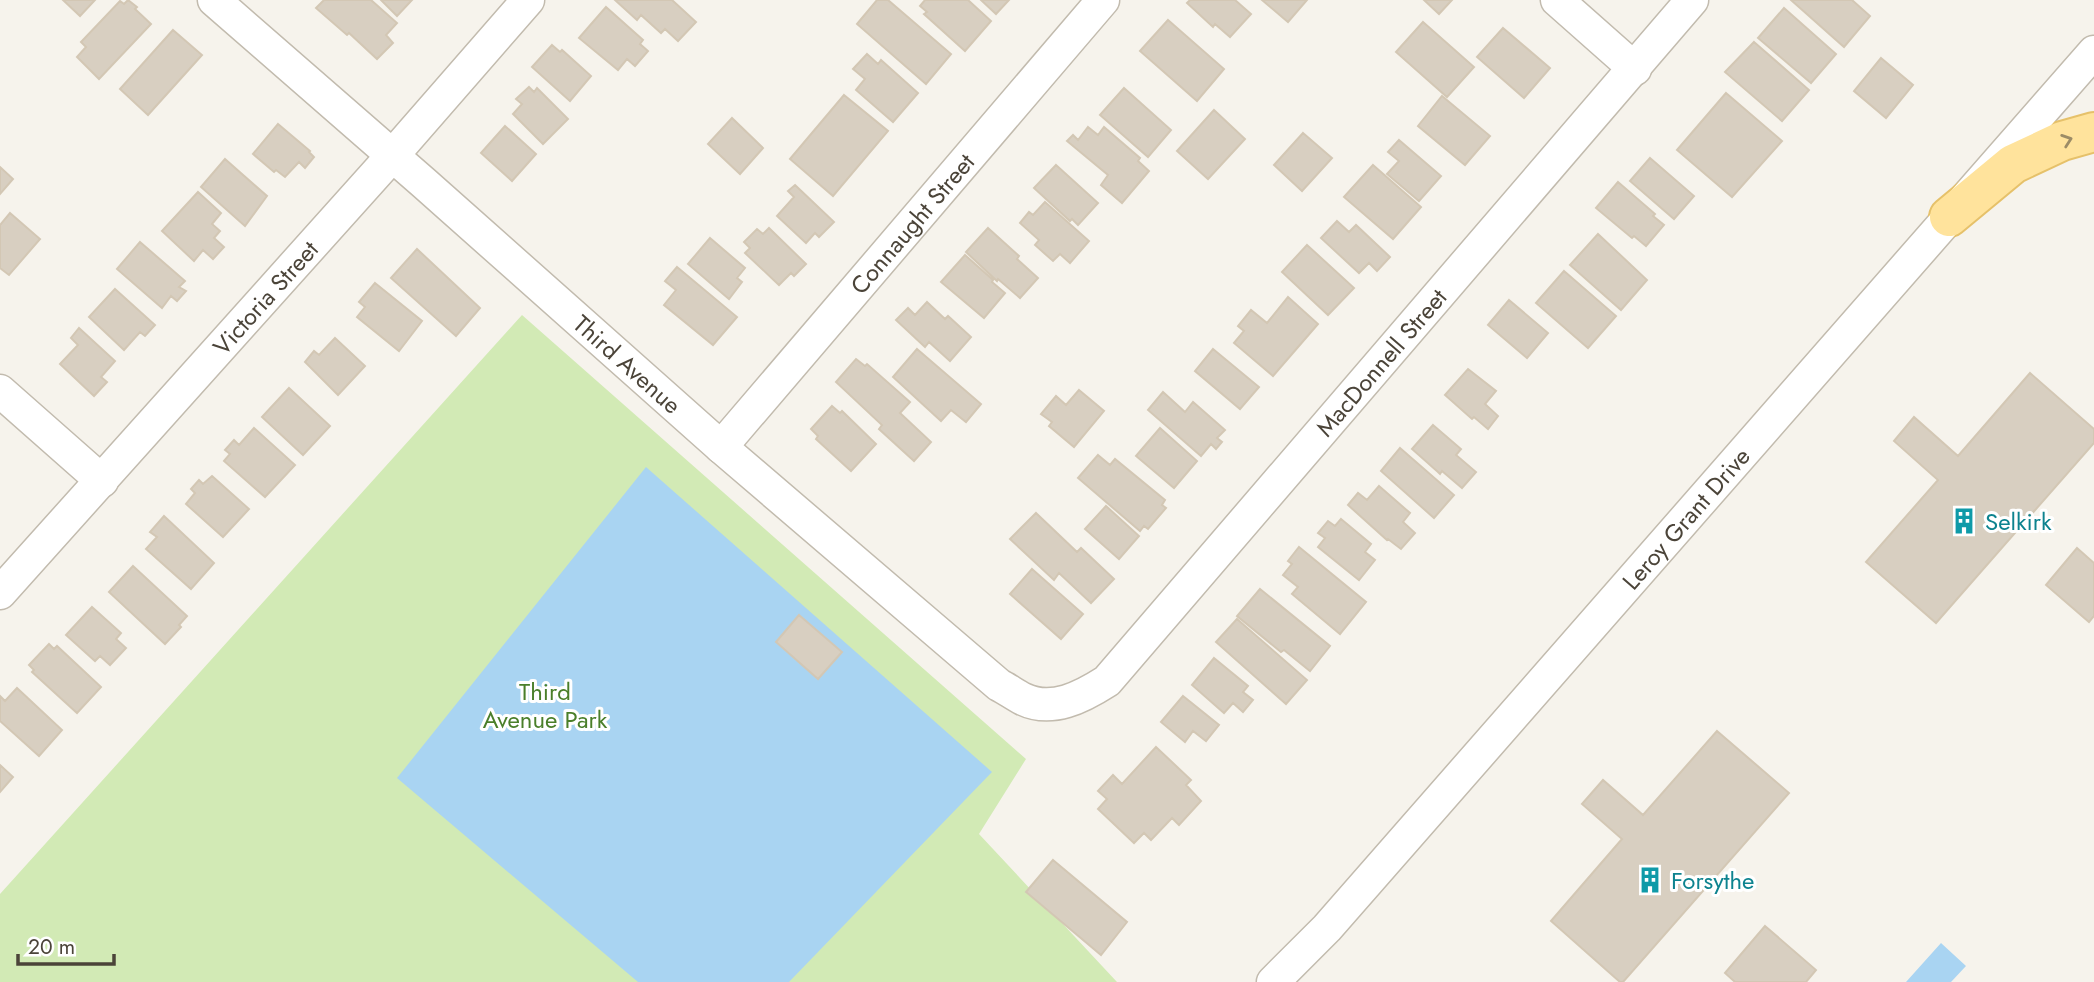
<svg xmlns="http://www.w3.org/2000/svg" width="2094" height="982" viewBox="0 0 2094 982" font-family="Jost,sans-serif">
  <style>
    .green { fill: #d2eab5 }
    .water { fill: #a9d4f2 }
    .building { fill: #d8cfc1; stroke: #d3c7b4; stroke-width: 2 }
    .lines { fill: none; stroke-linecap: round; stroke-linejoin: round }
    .minor-casing { stroke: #c2bbae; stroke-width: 35 }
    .major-casing { stroke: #e6c16a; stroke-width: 42 }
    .minor { stroke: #fff; stroke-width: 32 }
    .major { stroke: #ffe39c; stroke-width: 38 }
    .oneway { stroke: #9c8c66 }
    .labels { text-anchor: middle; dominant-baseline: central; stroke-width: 6; stroke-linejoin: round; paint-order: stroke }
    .street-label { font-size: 24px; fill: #4b4439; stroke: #fff }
    .culture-label { font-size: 24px; fill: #0d838f; stroke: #fff; text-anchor: start }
    .park-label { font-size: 24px; fill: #4a7f2a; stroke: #fff }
  </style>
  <rect width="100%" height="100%" fill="#f6f3ec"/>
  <path class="green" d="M522 315 1026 759 979 834 1117 982H0V894Z"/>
  <path class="water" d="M646 467 992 772 789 982H638L397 778Z
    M1941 943 1966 966 1951 982H1906Z"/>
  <path class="building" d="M63 0H95L80 16Z
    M128 0 137 7 135 9 151 24 99 79 77 57 86 47 81 42 120 1 124 4Z
    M324 0H371L397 23 386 35 393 43 377 59 349 33 347 35 316 8Z
    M381 0H412L397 16Z
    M615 0H672L696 22 678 41 665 29 661 33 641 15 637 20Z
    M877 0H888L951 54 926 84 857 24Z
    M925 0H968L991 21 965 51 924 14 927 12 920 6Z
    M981 0H1009L996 14Z
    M1190 0H1235L1251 14 1230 37 1215 24 1213 27 1187 3Z
    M1262 0H1307L1288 22Z
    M1424 0H1452L1439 14Z
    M1791 0H1852L1870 16 1844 47Z
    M606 7 643 40 640 44 648 51 635 66 627 59 618 70 579 38Z
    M1784 8 1836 54 1811 83 1758 38Z
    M1168 20 1224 69 1197 101 1140 51Z
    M1423 22 1474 67 1447 97 1396 52Z
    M1503 28 1550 68 1524 98 1477 57Z
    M173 30 202 55 148 115 120 89Z
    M1754 42 1809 90 1782 121 1725 72Z
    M552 45 560 52 562 50 591 76 570 101 532 67Z
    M867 54 878 64 881 60 918 93 893 122 856 90 865 79 853 69Z
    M1881 58 1913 85 1886 118 1854 91Z
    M529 87 534 92 537 88 568 119 543 144 513 114 522 104 516 99Z
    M1124 88 1171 130 1148 157 1100 115Z
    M1726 93 1782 141 1732 197 1677 150Z
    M844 95 888 131 833 196 790 159Z
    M1442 96 1490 136 1465 165 1418 126Z
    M1214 110 1245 139 1208 179 1177 151Z
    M732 118 763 148 740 174 708 144Z
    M278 124 310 151 309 152 314 157 305 168 299 162 285 177 276 170 274 172 253 154Z
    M505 126 536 154 512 181 481 153Z
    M1088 127 1098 135 1104 127 1140 158 1138 161 1149 171 1122 203 1101 185 1108 175 1067 141 1073 135 1078 140Z
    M1303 133 1332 158 1302 191 1274 165Z
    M1399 140 1441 176 1419 201 1387 174 1399 161 1388 152Z
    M1650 158 1694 196 1674 219 1630 181Z
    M225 159 267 196 245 226 201 187Z
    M1056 165 1098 203 1078 225 1072 219 1070 221 1034 188Z
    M1373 165 1421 207 1393 239 1344 197Z
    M0 167 13 179 0 194Z
    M1618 182 1655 214 1653 216 1664 225 1646 246 1634 236 1632 238 1596 208Z
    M795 185 834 222 819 237 815 233 806 243 777 216 794 197 788 191Z
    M198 192 221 213 212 224 220 231 214 238 224 247 213 259 203 250 194 261 162 231Z
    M1045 202 1089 241 1070 263 1060 254 1053 261 1035 245 1039 240 1020 223 1029 212 1033 215Z
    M10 213 40 239 9 275 0 268V225Z
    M1337 221 1349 232 1356 225 1390 257 1377 271 1369 263 1359 273 1321 238Z
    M769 228 806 264 794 276 791 273 779 285 745 253 750 248 744 242 757 229 763 234Z
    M988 228 1019 256 1017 259 1038 278 1020 298 998 279 997 281 966 252Z
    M1598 234 1647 280 1621 310 1570 265Z
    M710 238 745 268 737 278 742 282 729 299 688 264Z
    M140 242 185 281 179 287 186 291 177 301 171 296 162 308 117 269Z
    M1307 245 1354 288 1328 315 1282 272Z
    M417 249 480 308 456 336 391 278Z
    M965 255 993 280 992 282 1005 293 984 318 941 282Z
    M677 267 737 317 713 345 664 305 676 290 665 281Z
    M1564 271 1616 316 1588 348 1536 303Z
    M375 283 422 321 399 351 357 317 365 307 359 302Z
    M115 289 155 325 145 336 140 332 124 350 89 317Z
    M1288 297 1318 324 1273 376 1234 343 1244 331 1238 326 1251 310 1267 323Z
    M1509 300 1548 333 1527 358 1488 325Z
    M927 302 945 319 948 316 971 337 950 361 929 342 925 347 896 320 908 308 915 315Z
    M79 328 115 361 101 377 107 382 94 396 60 364 78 345 71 338Z
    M335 338 365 366 338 395 305 362 314 351 319 355Z
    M917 349 981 404 966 422 951 410 941 421 893 377Z
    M1213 349 1259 387 1240 409 1195 371Z
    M856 359 865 366 867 364 910 402 900 413 931 442 914 461 879 429 882 425 836 382Z
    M1468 369 1496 391 1485 404 1498 416 1488 429 1474 417 1472 419 1445 395Z
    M2030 373 2094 429V443L1936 623 1866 562 1938 480 1894 441 1914 417 1958 456Z
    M289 388 330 426 303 455 262 417Z
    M1079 390 1104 411 1074 447 1049 426 1052 422 1041 414 1056 396 1066 405Z
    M1163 392 1185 412 1193 402 1225 430 1217 438 1222 442 1216 449 1211 444 1201 456 1148 410Z
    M832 406 840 413 842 411 876 444 851 471 816 439 818 436 811 429Z
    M1433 425 1461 449 1456 455 1476 472 1462 488 1442 471 1440 474 1438 472 1412 449Z
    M254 428 295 465 265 497 224 461 230 454 225 450 234 440 239 445Z
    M1160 428 1197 461 1174 488 1136 456Z
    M1400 448 1454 495 1434 518 1381 471Z
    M1098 455 1110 465 1115 459 1165 500 1162 505 1166 508 1148 529 1144 526 1140 531 1078 478Z
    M212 476 249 509 223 537 186 504 195 493 191 489 199 480 203 484Z
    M1379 486 1410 513 1403 522 1415 533 1401 549 1388 539 1387 540 1348 505 1358 493 1367 500Z
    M1106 506 1139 536 1119 559 1085 529Z
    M1036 513 1077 552 1081 548 1114 579 1091 603 1059 573 1054 580 1010 539Z
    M164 516 214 563 191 589 146 549 157 537 150 532Z
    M1341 519 1371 544 1365 552 1375 560 1359 580 1318 547 1325 538 1318 533 1328 521 1335 526Z
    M1299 547 1366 602 1340 634 1292 594 1298 587 1283 575 1292 564 1288 561Z
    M2077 548 2094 563V616L2089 622 2046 585Z
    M133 566 187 616 179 625 181 627 165 644 109 592Z
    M1032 569 1083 614 1061 639 1010 594Z
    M1260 589 1330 646 1310 671 1284 650 1281 652 1237 616Z
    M92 607 121 633 116 639 126 648 110 665 100 656 95 661 66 635Z
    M799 615 842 652 818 679 776 642Z
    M1237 619 1307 680 1286 704 1216 642Z
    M49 644 54 649 57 646 101 687 77 713 32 672 34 670 29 665Z
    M1214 658 1248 686 1243 692 1253 700 1243 712 1233 703 1224 713 1192 685Z
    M17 688 62 730 39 756 0 721V696L5 701Z
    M1183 696 1219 725 1206 741 1193 731 1185 742 1161 722Z
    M1717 731 1789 793 1623 982H1620L1551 921 1622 839 1582 804 1603 780 1643 815Z
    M1156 747 1191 780 1186 785 1201 801 1179 825 1172 818 1151 840 1144 833 1134 843 1098 809 1107 799 1098 791 1113 775 1122 784Z
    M0 765 13 777 0 792Z
    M1053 860 1127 922 1101 955 1026 892Z
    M1765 926 1816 970 1806 982H1735L1725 973Z"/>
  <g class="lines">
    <g class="minor-casing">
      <g id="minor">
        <path id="s1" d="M214 0 424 183 721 447 999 685C1007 689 1015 695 1023 699 1052 713 1082 697 1107 681L1692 0"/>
        <path d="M1557 0 1635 69"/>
        <path d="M0 391 102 481"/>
        <path id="s2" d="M721 447 1103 0"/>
        <path id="s3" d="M0 593 392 156 528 0"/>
        <path id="s4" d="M1273 982 1327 928 2094 52"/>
      </g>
    </g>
    <g class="major-casing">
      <path id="major" d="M1949 217 2013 164 2062 141 2094 132"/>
    </g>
    <use href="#minor" class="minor"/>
    <use href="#major" class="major"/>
  </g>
  <defs><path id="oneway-chevron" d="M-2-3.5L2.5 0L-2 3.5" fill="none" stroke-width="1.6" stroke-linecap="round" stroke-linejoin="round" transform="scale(1.75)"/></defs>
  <use class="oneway" href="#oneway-chevron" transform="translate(2067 140) rotate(-19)"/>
  <defs>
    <g id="building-bare" transform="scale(2.1)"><path d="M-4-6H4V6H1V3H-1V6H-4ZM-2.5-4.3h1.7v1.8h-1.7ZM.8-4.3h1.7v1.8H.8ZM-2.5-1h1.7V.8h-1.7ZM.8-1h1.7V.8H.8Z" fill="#0f9aa8" stroke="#fff" stroke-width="2.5" paint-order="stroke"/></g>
  </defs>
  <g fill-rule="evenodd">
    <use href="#building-bare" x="1964" y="521"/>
    <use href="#building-bare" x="1650" y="880"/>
  </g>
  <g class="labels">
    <g class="street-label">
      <text stroke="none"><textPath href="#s2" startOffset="294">Connaught Street</textPath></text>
      <text stroke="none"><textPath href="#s3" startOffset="397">Victoria Street</textPath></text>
      <text stroke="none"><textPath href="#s1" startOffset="551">Third Avenue</textPath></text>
      <text stroke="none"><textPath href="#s1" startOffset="1580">MacDonnell Street</textPath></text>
      <text stroke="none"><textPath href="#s4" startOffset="621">Leroy Grant Drive</textPath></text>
    </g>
    <g class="culture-label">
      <text x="1985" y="521">Selkirk</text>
      <text x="1671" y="880">Forsythe</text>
    </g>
    <g class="park-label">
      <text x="545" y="691">Third<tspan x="545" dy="28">Avenue Park</tspan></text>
    </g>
  </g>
  <path d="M18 954v10h96v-10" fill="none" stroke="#4b4439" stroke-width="3.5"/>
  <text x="28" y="954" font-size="21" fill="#4b4439" stroke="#ffffff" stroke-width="5" paint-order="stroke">20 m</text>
</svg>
